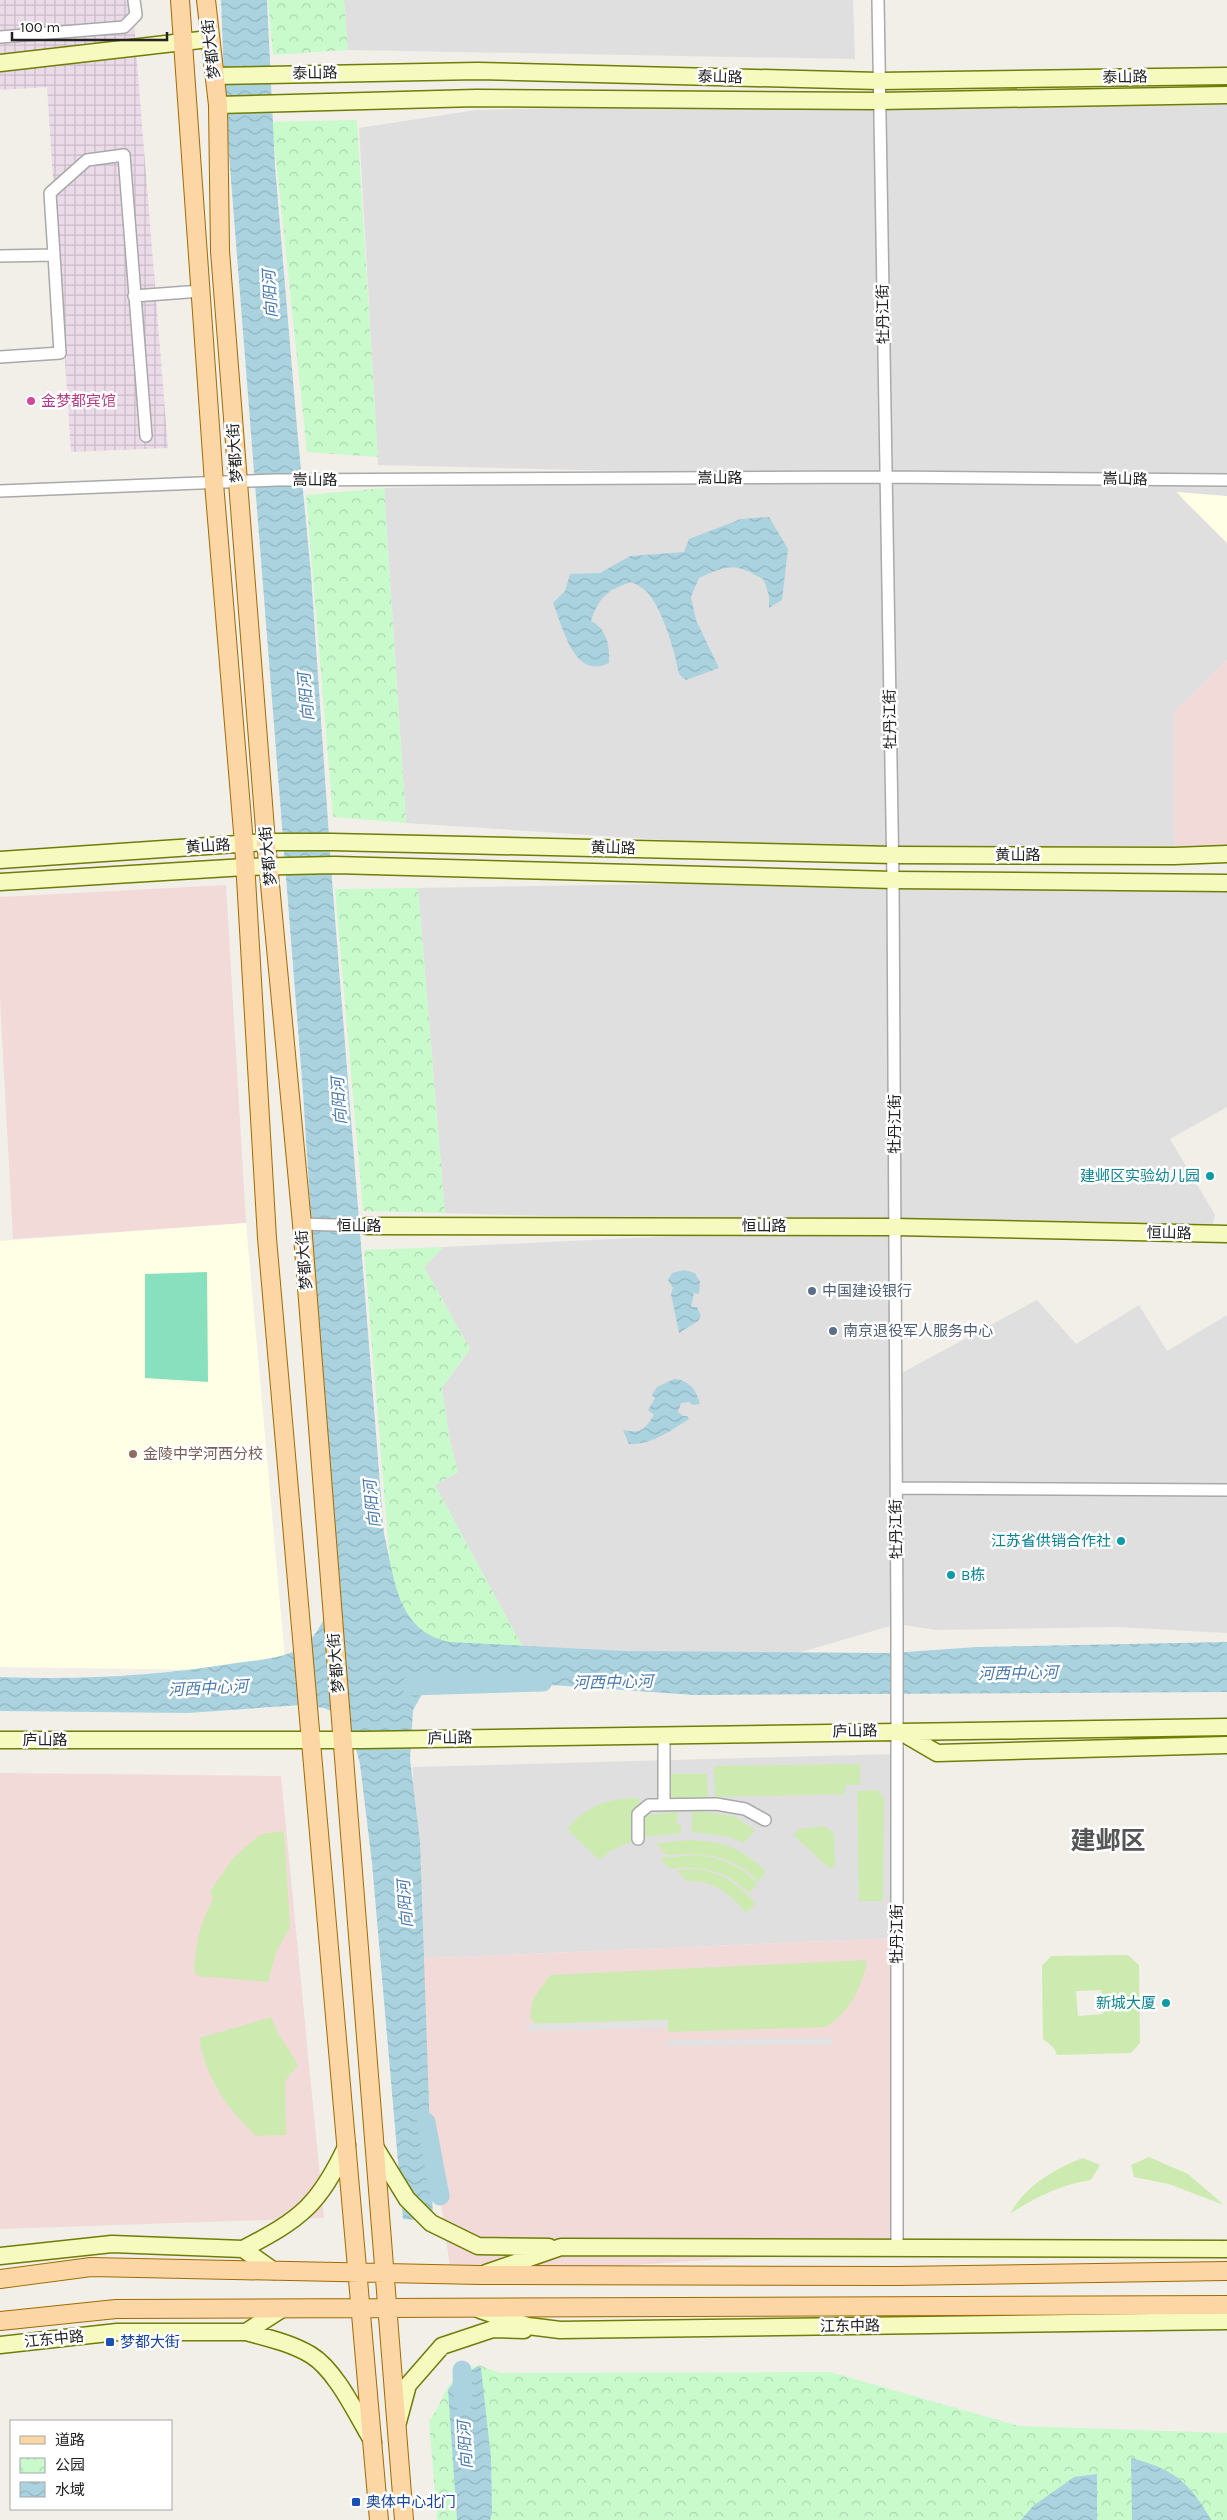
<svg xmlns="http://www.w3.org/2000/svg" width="1227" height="2520" viewBox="0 0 1227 2520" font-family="Karla,'Noto Sans SC',sans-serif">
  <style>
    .residential { fill: #e0dfdf }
    .commercial { fill: #f2dad9 }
    .industrial { fill: url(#industrial-grid) }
    .education { fill: #ffffe5 }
    .grass { fill: #cdebb0; fill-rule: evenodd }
    .park { fill: url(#park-crowns) }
    .pitch { fill: #88e0be }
    .parking { fill: #e2e2e2 }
    .water { fill: url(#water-waves) }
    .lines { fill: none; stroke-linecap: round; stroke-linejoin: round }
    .river { stroke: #aad3df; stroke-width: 19 }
    .street-casing { stroke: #a9a9a9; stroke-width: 14 }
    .secondary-casing { stroke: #707d05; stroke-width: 19 }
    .primary-casing { stroke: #a06b00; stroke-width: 20 }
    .street { stroke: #fff; stroke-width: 11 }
    .secondary { stroke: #f7fabf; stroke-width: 16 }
    .primary { stroke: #fcd6a4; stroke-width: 18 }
    .hotel-dot { fill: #d1479c; stroke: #fff; stroke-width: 2 }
    .culture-dot { fill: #0f9aa8; stroke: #fff; stroke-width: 2 }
    .service-dot { fill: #5c6f8a; stroke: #fff; stroke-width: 2 }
    .education-dot { fill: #8d6e63; stroke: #fff; stroke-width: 2 }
    .transit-dot { fill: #1a4fb4; stroke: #fff; stroke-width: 2 }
    .labels { text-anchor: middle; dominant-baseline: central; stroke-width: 5; stroke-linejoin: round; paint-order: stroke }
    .street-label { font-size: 15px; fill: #222; stroke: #fff }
    .hotel-label { font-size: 15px; fill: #b23c85; stroke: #fff; text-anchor: start }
    .culture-label { font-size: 15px; fill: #0d838f; stroke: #fff; text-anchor: end }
    .service-label { font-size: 15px; fill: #4e5e75; stroke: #fff; text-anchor: start }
    .education-label { font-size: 15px; fill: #785e54; stroke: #fff; text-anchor: start }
    .transit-label { font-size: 15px; fill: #164399; stroke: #fff; text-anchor: start }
    .water-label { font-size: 16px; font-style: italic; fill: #4a7aab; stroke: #fff }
    .town-label { font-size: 25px; font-weight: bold; fill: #555; stroke: #fff }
  </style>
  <defs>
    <pattern id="industrial-grid" width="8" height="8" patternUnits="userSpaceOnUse" patternTransform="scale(1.25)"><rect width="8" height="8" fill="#ebdbe8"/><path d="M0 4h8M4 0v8" fill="none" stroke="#c9bcc7"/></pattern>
    <pattern id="park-crowns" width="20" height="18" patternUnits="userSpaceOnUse" patternTransform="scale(1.25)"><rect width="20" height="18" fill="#c8facc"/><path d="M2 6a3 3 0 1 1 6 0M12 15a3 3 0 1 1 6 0" fill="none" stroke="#acd6af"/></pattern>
    <pattern id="water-waves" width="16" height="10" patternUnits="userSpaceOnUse" patternTransform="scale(1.25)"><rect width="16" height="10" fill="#aad3df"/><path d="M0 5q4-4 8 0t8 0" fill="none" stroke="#92b5bf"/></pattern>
  </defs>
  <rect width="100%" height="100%" fill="#f2efe9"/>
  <path class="residential" d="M344 0H853L855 59 348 50Z
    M1227 95V660L1174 712V856L893 855 406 823 384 488 870 477 378 465 359 128 476 110Z
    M893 880 1227 883V1107L1170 1139 1215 1215 1210 1234 896 1227V1376L1037 1300 1076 1344 1139 1305 1167 1351 1227 1315V1633L1117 1627 936 1630 897 1624 702 1681 522 1646 435 1485 458 1472 450 1441 442 1388 470 1349 424 1267 443 1247 885 1226 445 1213 418 888Z
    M896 1754 897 1938 409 1959 413 1767Z"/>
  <path class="commercial" d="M1227 660V854L1174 856V712Z
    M226 885 246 1223 13 1239 0 1000V897Z
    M0 1773 281 1776 324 2218 0 2229Z
    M897 1938V2248L480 2275 451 2274 440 2196 418 2073 409 1959Z"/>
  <path class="industrial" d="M0 0H132L168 448 71 452 47 87 0 90Z"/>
  <path class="education" d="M1177 492 1227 496V543L1182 498Z
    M246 1223 286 1671 0 1667V1241Z"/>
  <path class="grass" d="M860 1764V1785H845V1794L715 1797 714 1766Z
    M670 1774H707L708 1799 671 1800Z
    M878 1790 879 1794 884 1796 883 1901H859L857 1791Z
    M639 1798 635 1840 611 1851 599 1860 567 1829C587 1805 609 1798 639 1798Z
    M700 1811 734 1816 755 1830 744 1843 726 1836 692 1832V1812Z
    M677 1812V1824H681V1833L642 1837 645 1816Z
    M825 1826 834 1834 835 1865 830 1869 793 1835 799 1829Z
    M284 1831 290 1928 277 1950 268 1982 198 1976 194 1970C196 1943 200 1923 213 1899L210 1891 234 1857 261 1834Z
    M688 1840C723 1841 741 1847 766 1872L758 1882C734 1854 701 1852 667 1855L656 1844Z
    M695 1855C718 1857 742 1865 757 1884L749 1893C728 1871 700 1864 670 1869L660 1858Z
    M698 1869C724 1874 740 1885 756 1904L746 1913C730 1893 713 1880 686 1881L677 1870Z
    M1128 1955 1139 1965 1140 2043 1131 2053 1057 2055 1054 2048 1043 2039 1042 1966 1051 1956ZM1101 1990 1103 2014 1078 2016 1076 1991Z
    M867 1960C862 1988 850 2011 826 2027L668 2032V2020L535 2024 530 2017 533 1999 550 1975Z
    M271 2017 278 2033 298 2065 285 2081 286 2135 256 2136C227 2108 206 2079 199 2038Z
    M1149 2157 1188 2174 1224 2205 1169 2184 1134 2177 1131 2165Z
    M1083 2158 1100 2165 1091 2180C1062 2184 1034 2198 1010 2214 1024 2187 1055 2168 1083 2158Z"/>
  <path class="park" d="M268 0H344L348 50 273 55Z
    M357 120 378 457 307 452 272 122Z
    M384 488 406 823 333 817 306 495Z
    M418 888 445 1213 363 1211 335 889Z
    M443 1247 424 1267 470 1349 442 1388 450 1441 458 1472 435 1485 522 1646 421 1658 396 1636 364 1250Z
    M479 2365 500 2373 830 2372 1019 2426 1227 2433V2520H437L429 2421C447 2398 444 2374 479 2365Z"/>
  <path class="pitch" d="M207 1272 208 1382 145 1378V1274Z"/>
  <path class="parking" d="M668 2020V2028L527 2031V2024Z
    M832 2038V2045L667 2046 666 2040Z"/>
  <path class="water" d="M221 0H267L275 166 297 428 311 574 332 880 384 1534C395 1579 396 1630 449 1642L625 1651 891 1653 977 1647 1227 1642V1692L694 1695 464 1679 440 1683 421 1696 413 1710 410 1759 420 1842 433 2221 403 2219 372 1863 360 1764 351 1730 343 1716 324 1708 301 1705 188 1713 0 1711V1677C79 1680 158 1676 236 1663 256 1660 281 1659 299 1649 319 1637 330 1609 334 1587L303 1092 225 104Z
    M769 517 788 549 782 600 769 608V596L764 580C735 563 730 564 699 578L691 597 696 620 719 668 686 680 679 674C675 652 662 606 645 590 642 587 636 585 632 582 608 589 599 597 591 621 607 629 610 646 609 663 574 681 563 627 553 603L565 591 570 574 600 573 630 556 684 552 689 539 741 519Z
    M684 1270 695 1273 700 1282 699 1294 694 1293 691 1307H697L701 1316 698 1321 679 1333 671 1294 673 1288 668 1280 672 1273Z
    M674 1379C689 1380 696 1389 700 1404L693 1405 689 1402 681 1403 678 1412 683 1416H687L689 1419C670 1431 652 1445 629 1444L623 1430C642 1434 644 1430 654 1415L648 1410 655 1398 652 1395 657 1387Z
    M478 2366 481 2368 491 2458 492 2513 490 2520H457L448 2390 453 2383Z
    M1131 2458C1173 2469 1189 2481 1211 2520H1132Z
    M1097 2474V2520H1021L1033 2506 1074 2477Z"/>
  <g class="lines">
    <path class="river" d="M411 1686 543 1682
      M426 2122 440 2196
      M462 2370 463 2401"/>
    <g class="street-casing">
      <path id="street" d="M878 0 893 880 897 1624V2248
        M0 37 124 27 136 15 134 0
        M54 255 50 193 87 160 124 155 146 436
        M0 256 54 255 60 353 0 357
        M134 296 201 291
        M0 491 276 480 886 477 1227 480
        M302 1224 367 1226
        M896 1488 1227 1490
        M664 1734V1804
        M638 1839V1814L649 1805 716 1804 745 1809 765 1820"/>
    </g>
    <g class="secondary-casing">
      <path id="secondary" d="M0 63 209 39
        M214 76 478 71 879 81 1227 76
        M218 105 476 98 879 101 1227 95
        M0 860 266 842H332L893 855 1174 856 1227 854
        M0 882 245 867 335 865 893 880 1227 883
        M367 1226 895 1227 1227 1234
        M901 1732 937 1753 1227 1745
        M0 1740H363L1227 1727
        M375 2147 407 2199 431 2223 478 2246 549 2247
        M243 2249C301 2219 319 2205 347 2145
        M0 2256 112 2244 243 2249 274 2271
        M486 2273 561 2247 1227 2249
        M480 2310 528 2326 560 2330 1227 2321
        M246 2332C268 2338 291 2343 311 2355 337 2371 357 2416 373 2442
        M0 2345 117 2332H246L282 2309
        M398 2422 408 2385 442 2346 493 2329 524 2330"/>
    </g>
    <g class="primary-casing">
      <path id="primary" d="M180 0 214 483 244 844 267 1238 379 2520
        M206 0 218 105 220 251 266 842 302 1224 404 2520
        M0 2279 91 2267 480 2275 897 2276 1227 2271
        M0 2321 116 2309 1227 2305"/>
    </g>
    <use href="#street" class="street"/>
    <use href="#secondary" class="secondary"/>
    <use href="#primary" class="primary"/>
  </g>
  <circle class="hotel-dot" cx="31" cy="401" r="5"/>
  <g class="culture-dot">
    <circle cx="1210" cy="1176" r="5"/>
    <circle cx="1121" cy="1541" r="5"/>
    <circle cx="951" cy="1575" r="5"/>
    <circle cx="1166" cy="2003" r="5"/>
  </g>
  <g class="service-dot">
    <circle cx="812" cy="1291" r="5"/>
    <circle cx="833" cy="1331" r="5"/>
  </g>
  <circle class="education-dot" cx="133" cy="1454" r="5"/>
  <g class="transit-dot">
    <rect x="105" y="2337" width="10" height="10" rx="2.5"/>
    <rect x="351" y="2497" width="10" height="10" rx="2.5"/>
  </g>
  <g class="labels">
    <g class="street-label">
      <text transform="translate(211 49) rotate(-97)">梦都大街</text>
      <text transform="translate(315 73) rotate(-1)">泰山路</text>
      <text transform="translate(720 77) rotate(1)">泰山路</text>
      <text transform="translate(1125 77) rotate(-1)">泰山路</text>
      <text transform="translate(883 314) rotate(-91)">牡丹江街</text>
      <text transform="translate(235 453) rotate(-94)">梦都大街</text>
      <text x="720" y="478">嵩山路</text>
      <text transform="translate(1125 479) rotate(1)">嵩山路</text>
      <text x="315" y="480">嵩山路</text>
      <text transform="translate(890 719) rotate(-91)">牡丹江街</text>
      <text transform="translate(208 846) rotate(-4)">黄山路</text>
      <text transform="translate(613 848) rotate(1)">黄山路</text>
      <text x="1018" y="855">黄山路</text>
      <text transform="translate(268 856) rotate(-96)">梦都大街</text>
      <text transform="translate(895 1124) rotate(-90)">牡丹江街</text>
      <text x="359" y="1226">恒山路</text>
      <text x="764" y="1226">恒山路</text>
      <text transform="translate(1169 1233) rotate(1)">恒山路</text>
      <text transform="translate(304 1260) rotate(-95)">梦都大街</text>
      <text transform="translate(896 1529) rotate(-91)">牡丹江街</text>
      <text transform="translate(336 1663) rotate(-95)">梦都大街</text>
      <text transform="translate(855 1731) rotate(-1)">庐山路</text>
      <text transform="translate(450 1738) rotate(-1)">庐山路</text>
      <text x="45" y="1740">庐山路</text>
      <text transform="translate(897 1934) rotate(-90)">牡丹江街</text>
      <text transform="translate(850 2326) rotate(-1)">江东中路</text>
      <text transform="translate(54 2339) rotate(-6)">江东中路</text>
    </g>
    <g class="hotel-label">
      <text x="41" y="401">金梦都宾馆</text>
    </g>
    <g class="culture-label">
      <text x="1200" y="1176">建邺区实验幼儿园</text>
      <text x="1111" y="1541">江苏省供销合作社</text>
      <text x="961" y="1575" text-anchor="start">B栋</text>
      <text x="1156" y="2003">新城大厦</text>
    </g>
    <g class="service-label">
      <text x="822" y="1291">中国建设银行</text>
      <text x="843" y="1331">南京退役军人服务中心</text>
    </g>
    <g class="education-label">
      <text x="143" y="1454">金陵中学河西分校</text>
    </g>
    <g class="transit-label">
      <text x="120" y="2342">梦都大街</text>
      <text x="366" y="2502">奥体中心北门</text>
    </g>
    <g class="water-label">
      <text transform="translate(270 294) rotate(-93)">向阳河</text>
      <text transform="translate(306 697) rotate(-95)">向阳河</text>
      <text transform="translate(339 1101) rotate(-94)">向阳河</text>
      <text transform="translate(372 1504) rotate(-96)">向阳河</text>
      <text transform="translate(1018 1673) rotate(-1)">河西中心河</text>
      <text transform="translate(613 1682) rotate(-1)">河西中心河</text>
      <text transform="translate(208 1688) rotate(-3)">河西中心河</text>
      <text transform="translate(405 1904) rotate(-94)">向阳河</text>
      <text transform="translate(465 2445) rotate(-93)">向阳河</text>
    </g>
    <g class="town-label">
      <text x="1108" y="1840">建邺区</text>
    </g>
  </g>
  <rect x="10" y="2420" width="162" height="90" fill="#ffffff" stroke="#a7a7a7"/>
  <rect x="20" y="2436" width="25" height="8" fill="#fcd6a4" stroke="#a7a7a7"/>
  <text x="55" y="2445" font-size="15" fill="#222222">道路</text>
  <rect x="20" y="2458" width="25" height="15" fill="url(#park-crowns)" stroke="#a7a7a7"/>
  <text x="55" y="2470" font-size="15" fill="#222222">公园</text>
  <rect x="20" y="2482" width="25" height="15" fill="url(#water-waves)" stroke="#a7a7a7"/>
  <text x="55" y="2495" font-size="15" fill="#222222">水域</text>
  <path d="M12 32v8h155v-8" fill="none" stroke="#222222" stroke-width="2.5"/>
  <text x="20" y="32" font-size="15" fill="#222222" stroke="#ffffff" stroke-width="4" paint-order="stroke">100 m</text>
</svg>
